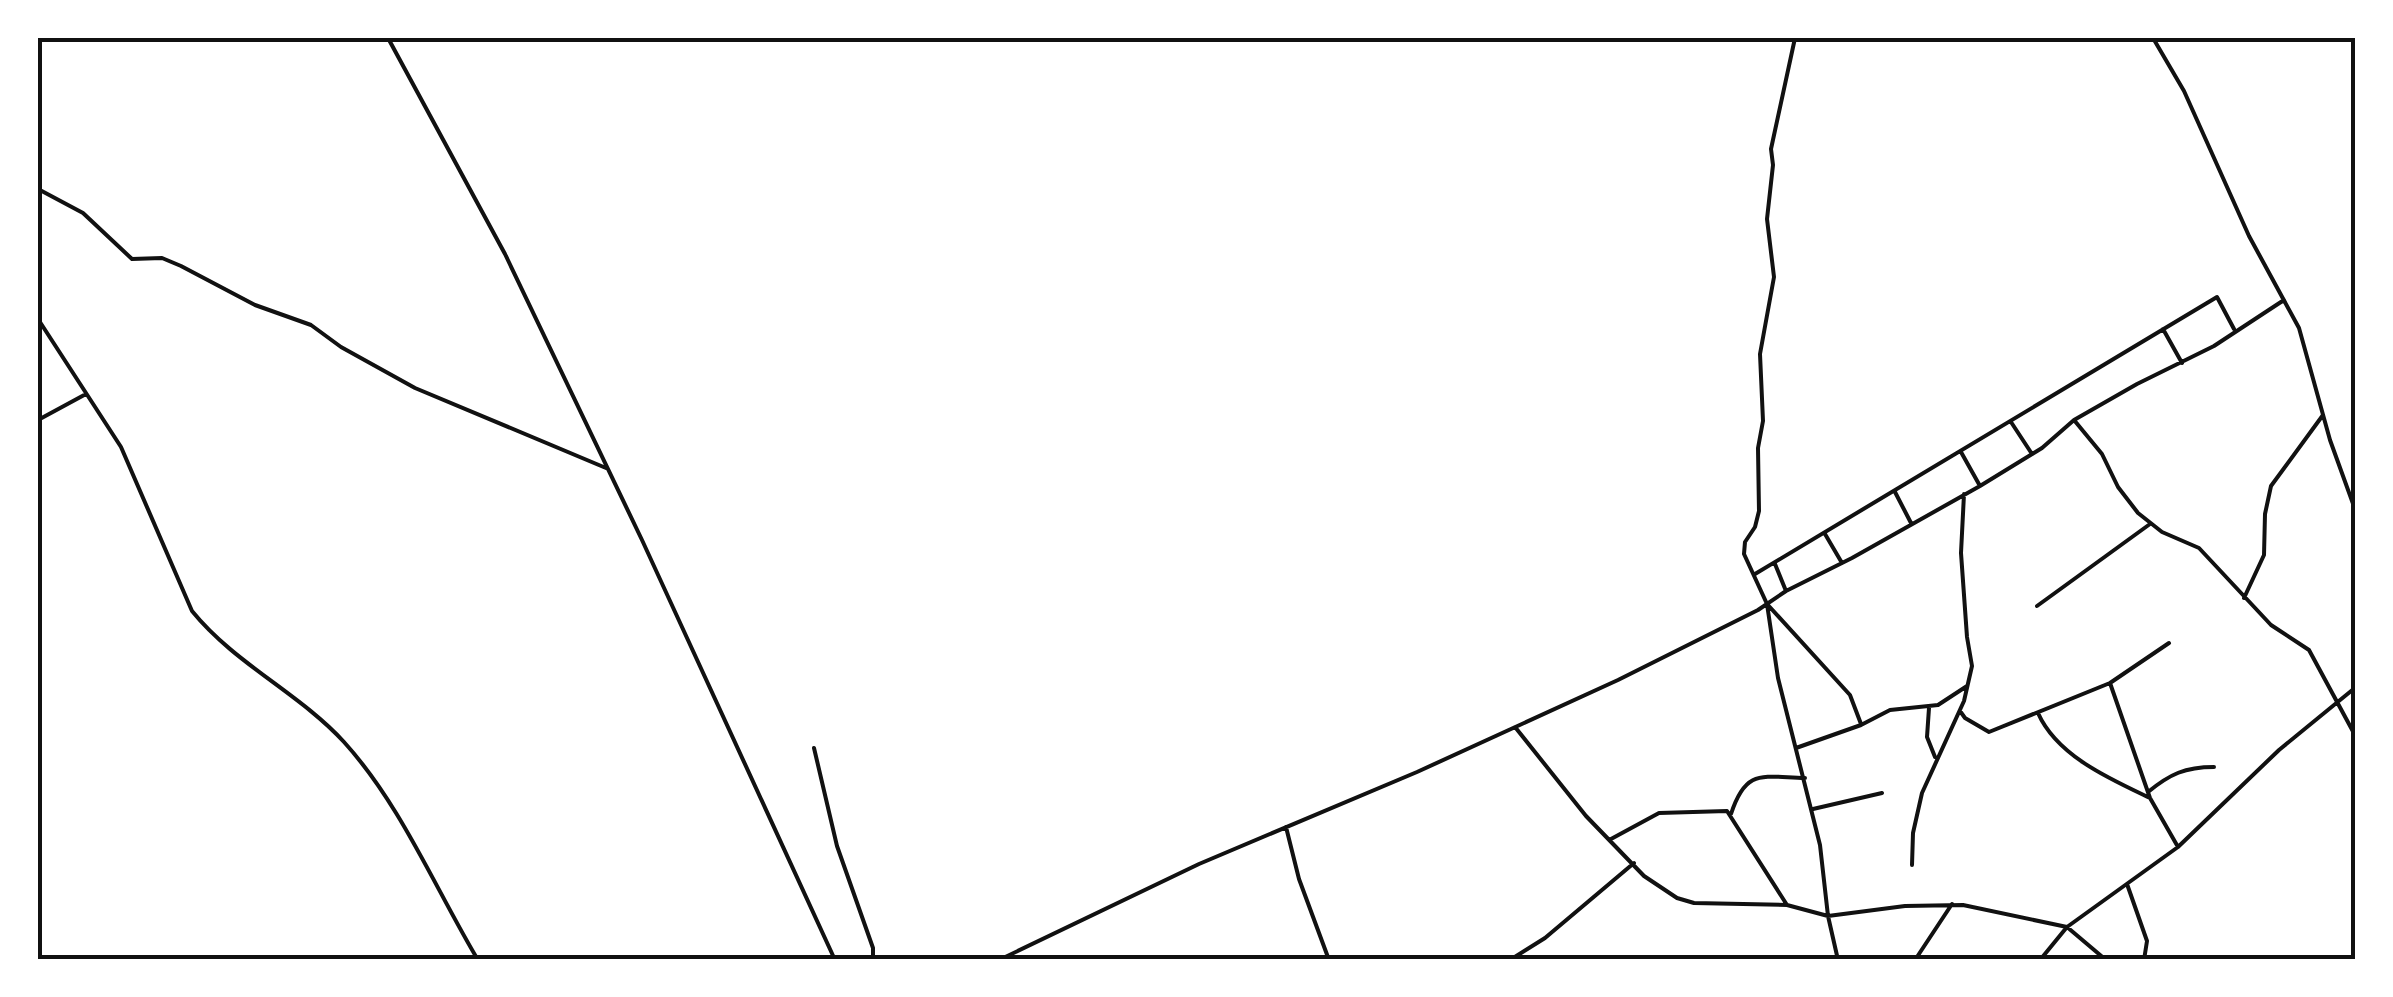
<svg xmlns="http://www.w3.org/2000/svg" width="2393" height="997" viewBox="0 0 2393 997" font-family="Manrope,sans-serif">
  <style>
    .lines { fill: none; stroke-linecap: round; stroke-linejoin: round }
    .minor { stroke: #111; stroke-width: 4 }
    .neatline { fill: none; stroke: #111; stroke-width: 4 }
  </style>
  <rect width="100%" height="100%" fill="#fff"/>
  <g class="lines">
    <path class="minor" d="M388 38 505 254 642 540 835 960
      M1795 38 1771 149 1773 165 1767 219 1774 277 1760 354 1763 421 1758 448 1759 511 1755 527 1745 542 1744 554 1767 604 1778 678 1820 845 1828 916 1838 960
      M2153 38 2184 91 2249 236 2299 328 2330 440 2356 512
      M38 189 83 213 132 259 162 258 181 266 255 305 311 325 341 347 415 388 606 468
      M38 319 121 447 192 611C235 664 299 693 344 742 401 805 435 888 478 960
      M2163 329 2182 363
      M38 420 86 394
      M2074 420 2102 454 2118 487 2138 513 2162 532 2199 548 2271 625 2309 650 2356 737
      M2011 422 2032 454
      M1961 452 1980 486
      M1895 492 1911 523
      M1825 534 1842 563
      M1775 564 1786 591
      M1755 574 2217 297 2234 329
      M2244 598 2264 555 2265 514 2271 486 2323 415
      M1767 604 1850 695 1861 724
      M2037 606 2150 524
      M2110 683 2150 798 2178 847
      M1929 708 1927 737 1935 757
      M1960 711 1965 718 1989 732 2110 683 2169 643
      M2038 713C2057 756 2110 779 2150 798
      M1515 727 1586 816 1644 876 1677 898 1694 903 1787 905 1828 916 1905 906 1963 905 2067 927 2106 960
      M814 748 837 846 873 948V960
      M1796 748 1861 725 1890 710 1938 705 1967 686
      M2148 792C2170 774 2185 767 2214 767
      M1813 809 1882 793
      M1731 814C1746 768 1762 777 1805 778
      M1286 827 1299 879 1329 960
      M1611 839 1659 813 1727 811 1787 905
      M1912 865 1913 833 1922 793 1964 701 1972 666 1967 637 1961 553 1964 494
      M2127 884 2147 941 2144 960
      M38 959V960
      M999 960 1199 864 1417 772 1618 680 1758 610 1786 591 1852 558 1980 486 2042 448 2074 420 2137 384 2214 346 2284 300
      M1510 960 1545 938 1634 863
      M1915 960 1952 904
      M2040 960 2067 927 2178 847 2279 750 2356 687"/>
  </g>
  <rect width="2393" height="997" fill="none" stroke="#ffffff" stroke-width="80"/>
  <rect x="40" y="40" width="2313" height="917" class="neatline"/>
</svg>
